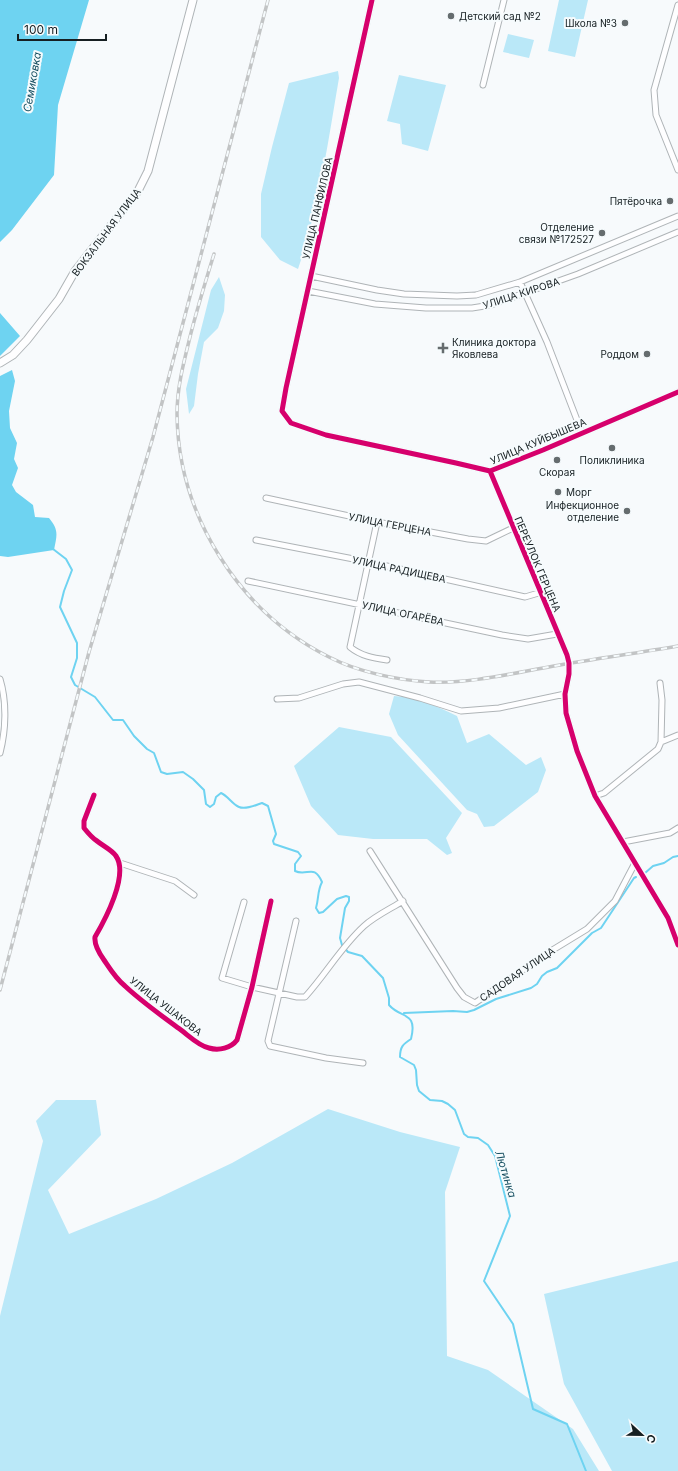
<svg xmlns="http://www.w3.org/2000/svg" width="678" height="1471" viewBox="0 0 678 1471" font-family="Inter,sans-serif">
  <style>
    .green { fill: #bae8f8 }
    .water { fill: #6ed3f1 }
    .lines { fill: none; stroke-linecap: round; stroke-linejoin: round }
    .stream { stroke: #6ed3f1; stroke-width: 2 }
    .street-casing { stroke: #afb4b7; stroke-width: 7 }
    .secondary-casing { stroke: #afb4b7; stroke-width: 9 }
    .street { stroke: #fefeff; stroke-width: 5 }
    .secondary { stroke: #fefeff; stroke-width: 7 }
    .rail-casing { stroke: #c2c4c5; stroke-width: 3.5 }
    .rail { stroke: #f6fbfd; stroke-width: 2; stroke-dasharray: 6; stroke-linecap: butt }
    .cycleway-casing { stroke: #f6fbfd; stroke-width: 8 }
    .cycleway { stroke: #d6006c; stroke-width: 5 }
    .poi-dot { fill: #656c6e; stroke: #f6fbfd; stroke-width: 1.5 }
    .labels { text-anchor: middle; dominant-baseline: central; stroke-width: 4; stroke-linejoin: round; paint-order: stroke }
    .poi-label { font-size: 10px; fill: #161f22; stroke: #f6fbfd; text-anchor: end }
    .street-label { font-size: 10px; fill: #161f22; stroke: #f6fbfd }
    .water-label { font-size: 11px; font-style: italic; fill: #185062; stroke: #f6fbfd }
  </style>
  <rect width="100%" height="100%" fill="#f7fafc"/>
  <path class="green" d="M559 0H588L575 57 548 51Z
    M508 34 534 40 529 58 503 52Z
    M338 71 339 78C328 142 319 207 298 269L280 260 261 237V194L272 147 289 83Z
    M399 75 446 85 428 151 402 144 400 124 387 121Z
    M219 277 225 295 224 311 218 328 204 342 198 374 194 406 189 414 186 389 211 290Z
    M394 696C417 697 436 706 457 716L467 743 489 734 526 765 541 757 546 770 538 792 494 826 484 827 477 814 467 810 398 735 389 714Z
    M339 727 391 737 462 813 446 838 452 853 447 855 427 839H373L338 835 311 806 294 766Z
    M56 1100H96L101 1135 48 1190 69 1234 156 1199 232 1163 328 1109 400 1132 460 1147 445 1192 447 1356 488 1370 573 1429 599 1471H0V1316L43 1141 36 1121Z
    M678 1261V1471H612L564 1384 544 1294Z"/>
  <path class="water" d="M0 0H89L58 105 54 175 12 230 0 242Z
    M0 313 20 336 0 356Z
    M12 370 15 381 9 411 10 428 17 443 14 459 18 468 12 485 16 492 33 505 35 517 49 518C59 530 57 535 54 550L8 557 0 556V376Z"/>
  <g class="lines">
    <path class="stream" d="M53 549 66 559 72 570 64 591 60 607 77 643V658L71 677 75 685 95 697 113 720H123L134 736 147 749 154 753 161 772 167 774 183 772 193 779 204 790 206 804 210 807 214 804 216 797 221 793C228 796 232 804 239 807 246 810 256 805 262 803L268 806 276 834 273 841 274 844 298 852 301 856 295 864V871C307 877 314 863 322 882 317 892 319 898 316 908L319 913 323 912 337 899 346 896 349 897V901L345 908 340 938 342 945 348 952 362 956 383 978 389 998V1005C401 1019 418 1011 411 1039 403 1044 400 1047 400 1057L414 1065 416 1070 417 1085 419 1091 430 1100 442 1101 448 1104 455 1110 464 1134 468 1137 478 1138 488 1145 495 1156 510 1216 484 1281 513 1324 533 1409 567 1424 586 1471
      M644 873H645L653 866 664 863 673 857 678 856
      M404 1013 453 1011 467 1012 474 1010 496 999 531 988 537 984 542 976 547 972 557 968 592 933 601 928 634 878 636 877"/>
    <g class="street-casing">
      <path id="street" d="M372 0 286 388 282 411 291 423 326 435 456 463 490 471 543 450 678 392
        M678 5 654 90 656 115 678 170
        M483 85 504 0
        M311 276 377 290 404 294 457 296 476 295 520 282 678 216
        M520 282 547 342 582 433
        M308 291 375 304 426 308H472L491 305 578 274 678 232
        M490 471 567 655 569 663V674L565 694 566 713 577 751 595 796 668 918 678 945
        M266 498 377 522 468 539 486 541 513 528
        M377 522 350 647C361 656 373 658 387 660
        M256 540 369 562 525 597 542 592
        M248 581 502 635 528 639 557 634
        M0 679C7 702 6 730 0 753
        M277 699 299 698 343 684 359 682 420 698 461 711 499 708 565 694
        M661 742 678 735
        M94 795 84 821V828C88 833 92 838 97 841 103 846 112 850 116 856 129 875 105 920 95 937 94 945 99 953 104 960 110 969 116 979 125 986 142 1002 162 1016 181 1030 189 1036 199 1046 209 1048 219 1051 231 1048 237 1040L252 987 271 901
        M595 796 604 793 658 749 661 742 662 700 660 683
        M623 842 670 833 678 828
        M370 851 457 988 464 997 475 1003 546 954 587 929 615 901 635 863
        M120 863 175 881 194 895
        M244 902 222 978 252 987 297 997H305C326 974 341 947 364 926 375 916 390 909 403 901
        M296 921 268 1041 270 1046 326 1058 363 1063"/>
    </g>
    <g class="secondary-casing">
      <path id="secondary" d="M0 363 13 355 27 340 59 299 75 271 138 191 148 171 193 0"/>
    </g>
    <use href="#street" class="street"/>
    <use href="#secondary" class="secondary"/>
    <g class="rail-casing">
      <path id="rail" d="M214 254C205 283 196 312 189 341 183 365 177 389 177 414 178 515 239 612 329 657 358 672 397 680 429 682 472 684 517 672 560 665 599 658 639 653 678 646
        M0 990 89 652 153 437 268 0"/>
    </g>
    <use href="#rail" class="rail"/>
    <g class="cycleway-casing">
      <path id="cycleway" d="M372 0 286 388 282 411 291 423 326 435 456 463 490 471 543 450 678 392
        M490 471 567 655 569 663V674L565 694 566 713 577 751 595 796 668 918 678 945
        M94 795 84 821V828C88 833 92 838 97 841 103 846 112 850 116 856 129 875 105 920 95 937 94 945 99 953 104 960 110 969 116 979 125 986 142 1002 162 1016 181 1030 189 1036 199 1046 209 1048 219 1051 231 1048 237 1040L252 987 271 901"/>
    </g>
    <use href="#cycleway" class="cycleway"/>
  </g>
  <g class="poi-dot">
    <circle cx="451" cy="16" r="4"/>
    <circle cx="625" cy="23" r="4"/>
    <circle cx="670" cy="201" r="4"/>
    <circle cx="602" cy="233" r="4"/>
    <path d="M441 342h4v4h4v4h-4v4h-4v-4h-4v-4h4z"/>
    <circle cx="647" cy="354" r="4"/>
    <circle cx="612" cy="448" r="4"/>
    <circle cx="557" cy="460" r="4"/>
    <circle cx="558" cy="492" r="4"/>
    <circle cx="627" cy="511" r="4"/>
  </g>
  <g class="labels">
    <g class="poi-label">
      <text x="459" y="16" text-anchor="start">Детский сад №2</text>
      <text x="617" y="23">Школа №3</text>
      <text x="662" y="201">Пятёрочка</text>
      <text x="594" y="227">Отделение<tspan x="594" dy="12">связи №172527</tspan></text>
      <text x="452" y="342" text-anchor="start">Клиника доктора<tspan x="452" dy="12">Яковлева</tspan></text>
      <text x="639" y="354">Роддом</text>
      <text x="612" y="460" text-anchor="middle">Поликлиника</text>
      <text x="557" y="472" text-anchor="middle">Скорая</text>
      <text x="566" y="492" text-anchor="start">Морг</text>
      <text x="619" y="505">Инфекционное<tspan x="619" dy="12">отделение</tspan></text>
    </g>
    <g class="street-label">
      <text transform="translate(317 208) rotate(-77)">УЛИЦА ПАНФИЛОВА</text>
      <text transform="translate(106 232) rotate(-53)">ВОКЗАЛЬНАЯ УЛИЦА</text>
      <text transform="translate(521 293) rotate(-18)">УЛИЦА КИРОВА</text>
      <text transform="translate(538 441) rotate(-23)">УЛИЦА КУЙБЫШЕВА</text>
      <text transform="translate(390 524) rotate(11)">УЛИЦА ГЕРЦЕНА</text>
      <text transform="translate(538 564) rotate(67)">ПЕРЕУЛОК ГЕРЦЕНА</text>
      <text transform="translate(399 569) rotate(12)">УЛИЦА РАДИЩЕВА</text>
      <text transform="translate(403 613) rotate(12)">УЛИЦА ОГАРЁВА</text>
      <text transform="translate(517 974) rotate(-34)">САДОВАЯ УЛИЦА</text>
      <text transform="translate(166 1006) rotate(38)">УЛИЦА УШАКОВА</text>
    </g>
    <g class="water-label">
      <text transform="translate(32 82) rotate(-80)">Семиковка</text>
      <text transform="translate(506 1174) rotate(73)">Лютинка</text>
    </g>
  </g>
  <g transform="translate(642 1435) rotate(112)" stroke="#f6fbfd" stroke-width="3" paint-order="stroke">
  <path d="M0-3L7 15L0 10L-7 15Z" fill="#161f22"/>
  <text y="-6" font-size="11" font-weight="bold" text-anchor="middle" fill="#161f22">С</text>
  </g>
  <path d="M18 34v6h88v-6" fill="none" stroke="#161f22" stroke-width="2"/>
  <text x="24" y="34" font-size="12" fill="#161f22" stroke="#f6fbfd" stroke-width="3" paint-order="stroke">100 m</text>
</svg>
